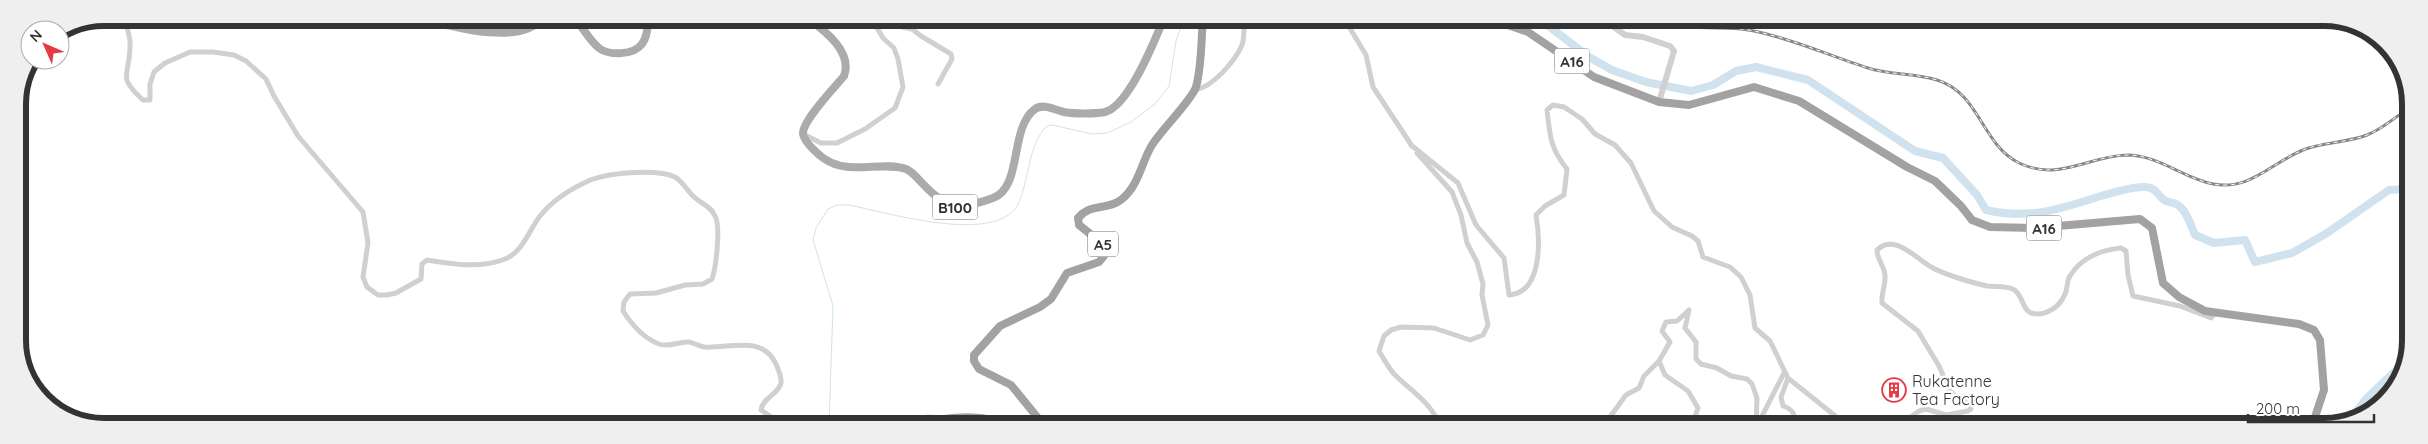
<svg xmlns="http://www.w3.org/2000/svg" width="2428" height="444" viewBox="0 0 2428 444" font-family="Quicksand,sans-serif">
  <style>
    .lines { fill: none; stroke-linecap: round; stroke-linejoin: round }
    .stream { stroke: #cfe2ee; stroke-width: 1 }
    .river { stroke: #cfe2ee; stroke-width: 8 }
    .minor { stroke: #d0d0d0; stroke-width: 5 }
    .tertiary { stroke: #d0d0d0; stroke-width: 6 }
    .primary { stroke: #ababab; stroke-width: 8 }
    .trunk { stroke: #a2a2a2; stroke-width: 8 }
    .rail-casing { stroke: #888; stroke-width: 3 }
    .rail { stroke: #fff; stroke-width: 1; stroke-dasharray: 4; stroke-linecap: butt }
    .labels { text-anchor: middle; dominant-baseline: central; stroke-width: 5; stroke-linejoin: round; paint-order: stroke }
    .shield { fill: #fff; stroke: #707070; stroke-width: 1 }
    .shield-label { font-size: 15px; font-weight: bold; fill: #333 }
    .poi-label { font-size: 16px; fill: #333; stroke: #fff; text-anchor: start }
    .rim { fill: none; stroke: #333; stroke-width: 6 }
  </style>
  <rect width="100%" height="100%" fill="#fff"/>
  <g class="lines">
    <path class="stream" d="M829 426 833 306 813 240 816 228 828 209 837 205H849C885 212 997 246 1018 204 1029 182 1028 144 1047 126L1052 125 1092 134 1107 133 1131 122 1155 104 1169 86 1176 41 1184 18"/>
    <path class="river" d="M1538 18 1589 57 1612 70 1646 82 1691 91 1713 85 1736 71 1756 67 1808 80 1915 151 1943 158 1977 195 1986 210C2031 220 2059 209 2101 196 2115 192 2133 186 2146 187 2156 188 2157 194 2164 200 2168 203 2174 202 2178 205 2187 211 2191 226 2195 235L2214 243 2245 240 2255 262 2292 253 2327 233 2389 190 2409 189
      M2354 415 2366 399 2403 364"/>
    <path class="minor" d="M123 18C127 28 131 37 130 48 129 78 117 76 143 100H150V84L154 72 165 63 190 52H213L234 55 246 61 266 79 274 96 298 136 363 212 368 243 363 277 367 287 378 295H387L396 293 421 279 422 264 427 260C452 264 480 269 505 259 523 252 529 230 540 216 552 201 569 190 586 182 604 173 656 168 675 177 682 181 687 190 693 196 700 203 711 206 715 216 721 226 716 268 712 279L703 284 685 285 656 293 630 294 624 302 623 311C632 325 643 338 659 344 670 348 679 341 689 342 694 343 699 346 704 347 729 349 762 334 776 364 778 369 782 377 781 383 779 394 762 398 761 410L785 426
      M889 18 902 27 912 29 921 36 951 54 952 59 938 84
      M1339 18 1348 25 1366 55 1373 87 1412 146
      M60 32 61 31
      M1195 90C1213 87 1235 61 1242 45 1246 34 1240 23 1253 18
      M803 134 821 143H837L865 129 895 108 903 87 898 59 894 48 883 38 871 18
      M1411 145 1458 183 1476 225 1504 258 1509 295C1543 293 1540 238 1536 215L1545 206 1564 195 1567 169C1550 148 1550 136 1547 110L1553 105 1564 107 1582 119 1595 134 1615 145 1631 163 1654 211 1672 227 1692 236 1698 241 1703 257 1730 267 1741 277 1750 295 1755 328 1770 341 1788 378 1839 419 1871 426
      M1417 153 1452 192 1461 215 1467 243 1477 262 1483 284 1482 295 1488 325 1483 335 1470 340 1434 328 1401 327 1391 330 1384 336 1379 351C1383 358 1388 367 1394 374 1411 391 1431 402 1440 426
      M1788 378 1781 397 1783 406C1795 410 1794 416 1797 426
      M1758 424 1784 373
      M911 426 914 421 928 417 941 418
      M1607 426V421L1626 395 1639 388 1644 376 1659 361
      M1680 426 1695 417 1698 408 1688 391 1665 375 1659 361 1670 342 1662 331 1666 322 1677 321 1689 310 1685 328 1696 342V359L1701 364 1717 368 1731 376 1747 379 1752 384 1757 398 1756 426
      M1898 426 1919 411 1926 409 1946 415 1968 411 1971 409 1970 404 1956 397 1949 389 1939 366 1918 331 1882 303C1881 294 1885 287 1885 278 1886 267 1877 261 1877 250 1895 232 1917 260 1933 268 1946 275 1973 283 1987 286 1995 287 2007 286 2013 289 2023 294 2022 310 2031 313 2045 317 2060 307 2065 294 2068 289 2066 282 2070 276 2081 258 2101 250 2121 248L2126 251 2128 275 2133 296 2180 306 2211 318 2216 312"/>
    <path class="tertiary" d="M1601 18 1625 35 1643 37 1670 46 1674 51 1659 102"/>
    <path class="primary" d="M419 18C450 26 519 47 543 18
      M574 18C583 27 589 40 599 48 609 56 634 55 642 44 648 36 648 27 647 18
      M808 18C825 31 853 52 844 76 835 87 802 121 803 134 804 141 811 147 816 152 825 161 836 166 849 167 867 169 889 163 906 169 913 172 918 179 923 184 947 210 961 210 993 198 1023 187 1009 128 1035 109 1043 103 1055 110 1064 112 1075 114 1094 114 1105 112 1129 106 1155 40 1164 18"/>
    <path class="trunk" d="M1487 18 1528 32 1594 77 1659 102 1689 105 1754 87 1799 101 1907 167 1935 181 1961 206 1972 220 1990 227 2034 228 2140 219 2152 228 2163 283 2179 297 2205 311 2299 324 2314 330 2320 340 2324 390 2312 426
      M928 426C936 416 974 416 986 419 992 420 996 423 1001 426
      M1052 426 1038 418 1011 385 979 369 974 361V355L1000 326 1040 307 1051 299 1067 273 1099 262 1104 256 1103 244 1079 225 1078 218C1092 202 1108 211 1122 199 1139 185 1141 163 1152 145 1161 130 1192 100 1196 87 1202 65 1201 40 1203 18"/>
    <g class="rail-casing">
      <path id="rail" d="M1661 18C1691 34 1722 24 1754 31 1793 39 1830 56 1868 68 1890 75 1914 73 1937 80 1980 93 1981 144 2019 163 2059 182 2088 156 2127 155 2158 155 2183 178 2213 184 2250 191 2271 163 2303 150 2323 142 2346 143 2367 135 2383 129 2394 117 2409 109"/>
    </g>
    <use href="#rail" class="rail"/>
  </g>
  <defs>
    <g id="building-ring" transform="scale(1.25)"><circle r="9.5" fill="#fff" stroke="#e63946" stroke-width="1.5"/><path d="M-4-6H4V6H1V3H-1V6H-4ZM-2.5-4.3h1.7v1.8h-1.7ZM.8-4.3h1.7v1.8H.8ZM-2.5-1h1.7V.8h-1.7ZM.8-1h1.7V.8H.8Z" fill="#e63946"/></g>
  </defs>
  <g fill-rule="evenodd">
    <use href="#building-ring" x="1894" y="390"/>
  </g>
  <g class="labels">
    <g class="shield">
      <rect x="1554.5" y="48.5" width="35" height="25" rx="4"/>
      <rect x="932.5" y="194.5" width="45" height="25" rx="4"/>
      <rect x="2026.5" y="215.5" width="35" height="25" rx="4"/>
      <rect x="1088" y="231.5" width="30" height="25" rx="4"/>
    </g>
    <g class="shield-label">
      <text x="1572" y="61">A16</text>
      <text x="955" y="207">B100</text>
      <text x="2044" y="228">A16</text>
      <text x="1103" y="244">A5</text>
    </g>
    <g class="poi-label">
      <text x="1912" y="381">Rukatenne<tspan x="1912" dy="18">Tea Factory</tspan></text>
    </g>
  </g>
  <path d="M0 0H2428V444H0ZM104 26H2324A78 78 0 0 1 2402 104V340A78 78 0 0 1 2324 418H104A78 78 0 0 1 26 340V104A78 78 0 0 1 104 26Z" fill="#efefef" fill-rule="evenodd"/>
  <path class="rim" d="M104 26H2324A78 78 0 0 1 2402 104V340A78 78 0 0 1 2324 418H104A78 78 0 0 1 26 340V104A78 78 0 0 1 104 26Z"/>
  <g transform="translate(45 45) rotate(315)"><circle r="24" fill="#ffffff" stroke="#adadad"/>
  <path d="M0-4L9 19L0 12L-9 19Z" fill="#e63946"/>
  <text y="-8" font-size="14" font-weight="bold" text-anchor="middle" fill="#333333">N</text>
  </g>
  <path d="M2248 414v8h126v-8" fill="none" stroke="#333333" stroke-width="2.5"/>
  <text x="2256" y="414" font-size="15" fill="#333333" stroke="#ffffff" stroke-width="4" paint-order="stroke">200 m</text>
</svg>
